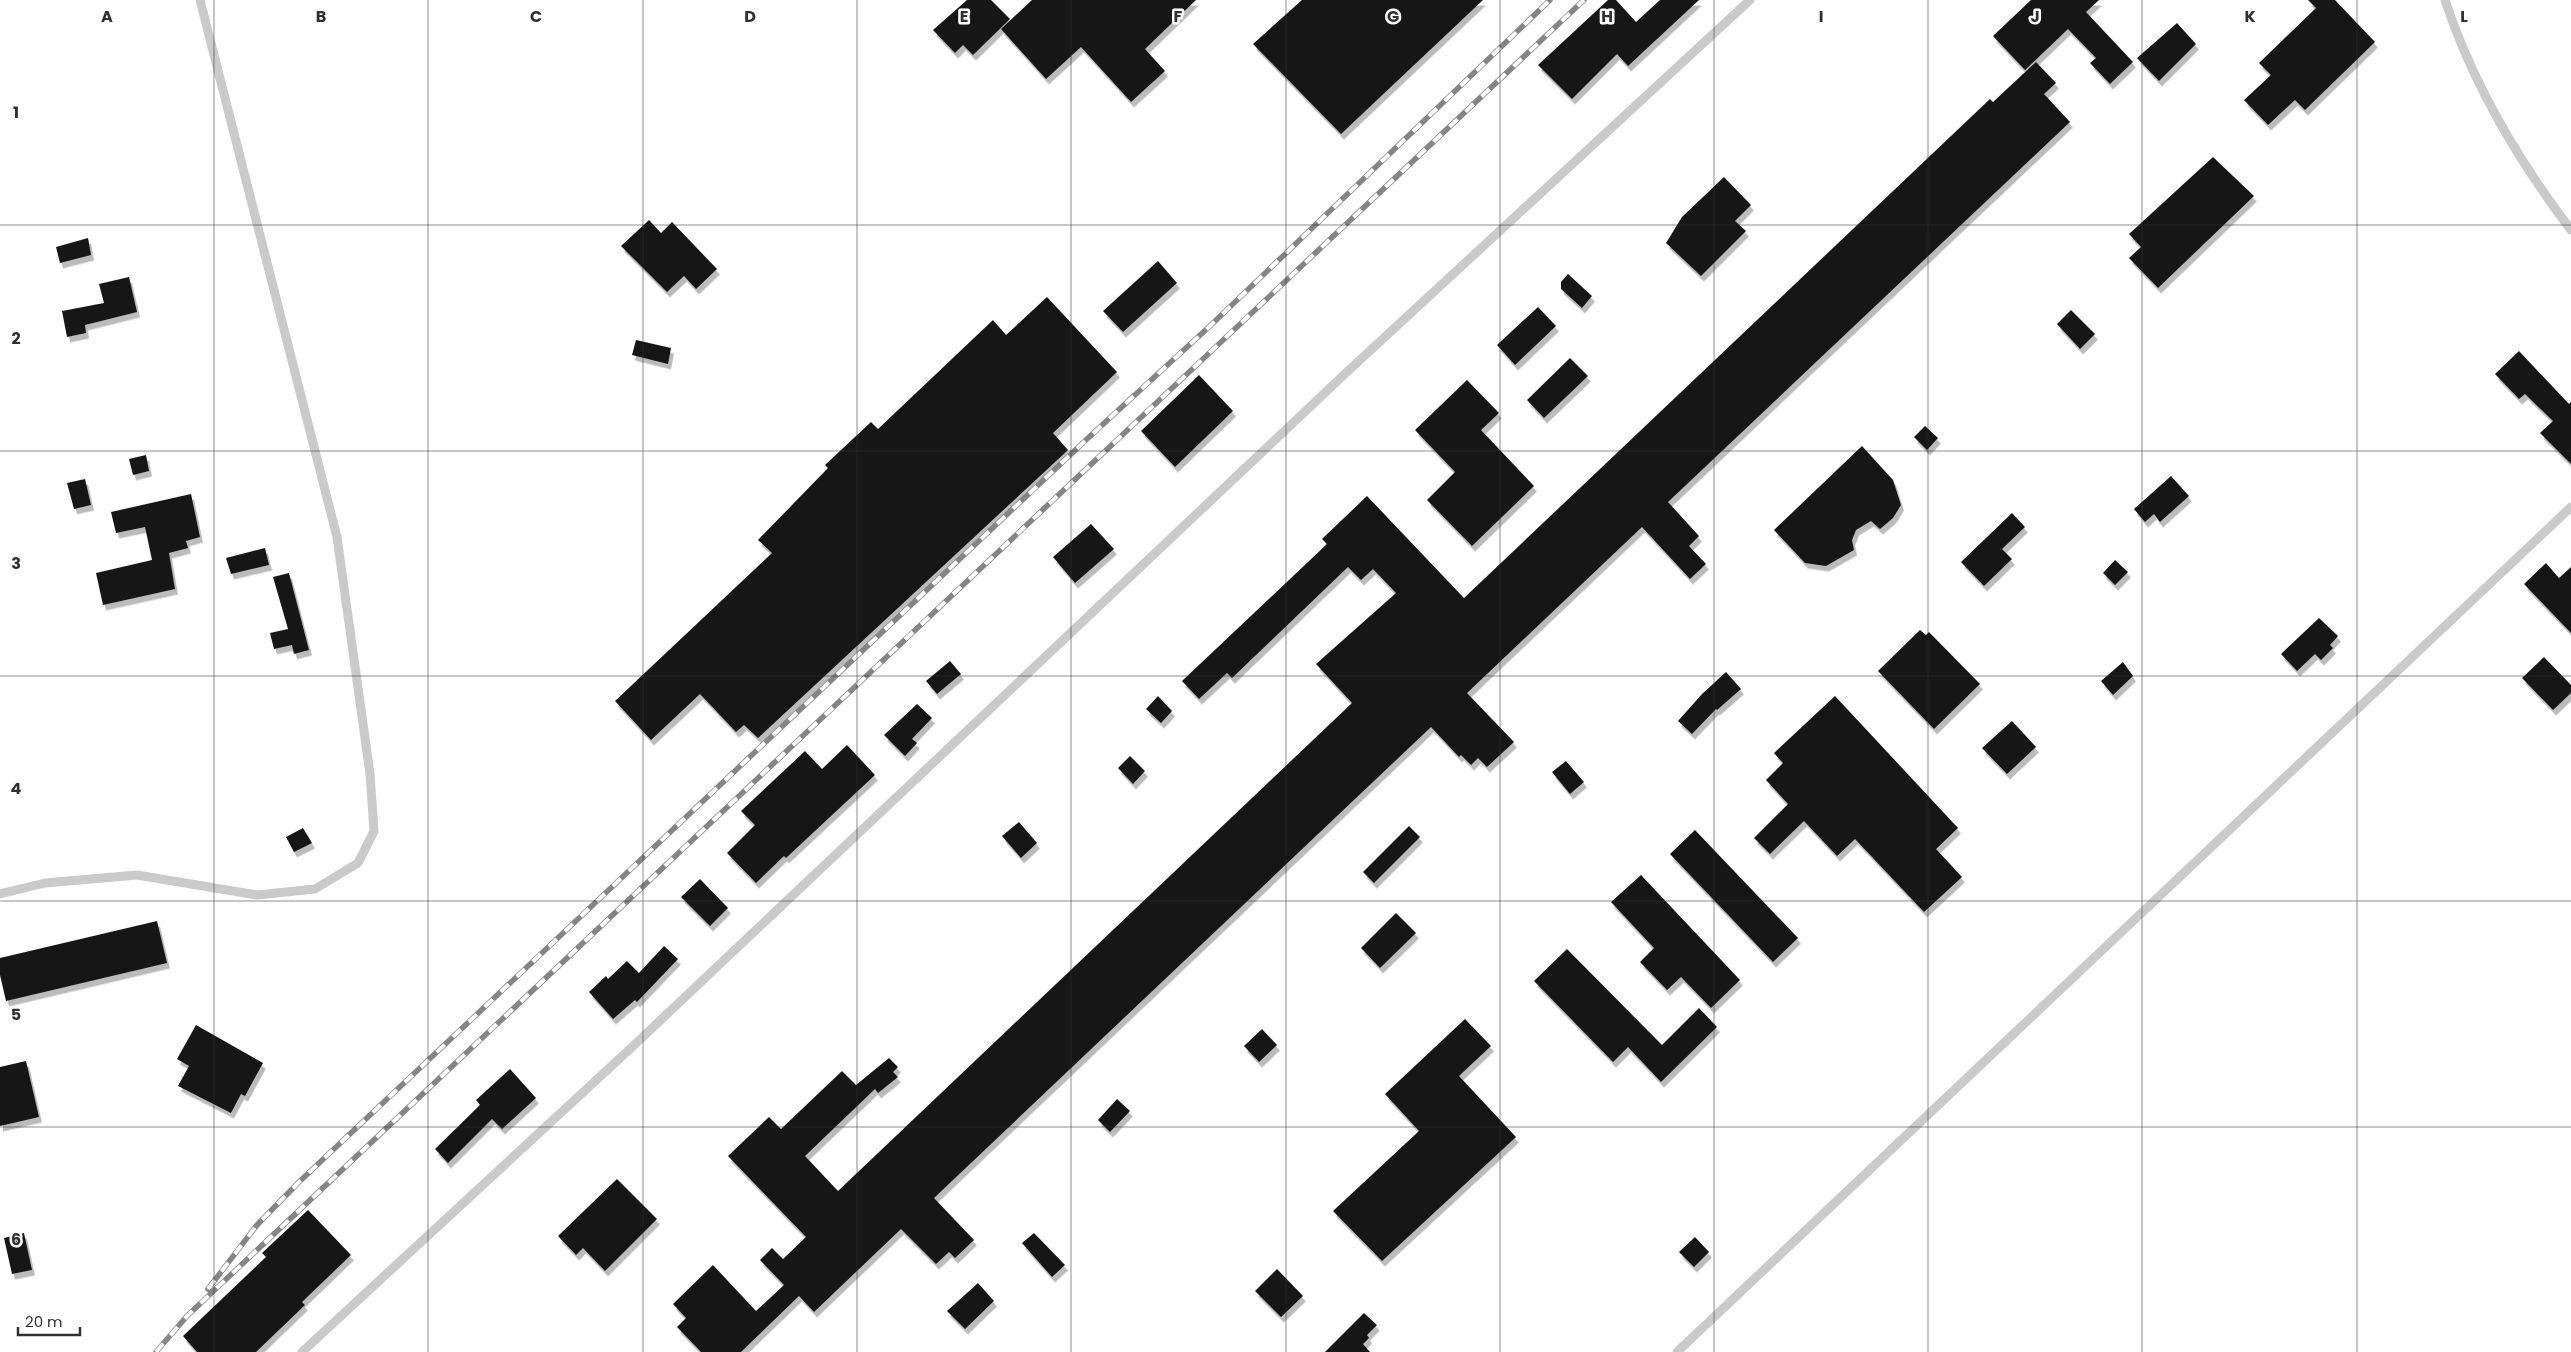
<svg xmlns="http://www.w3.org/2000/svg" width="2571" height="1352" viewBox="0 0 2571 1352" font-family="Poppins,sans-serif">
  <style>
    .building { fill: #171717; filter: url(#shadow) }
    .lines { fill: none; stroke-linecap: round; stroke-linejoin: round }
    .lane { stroke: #cacaca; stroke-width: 9 }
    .rail-casing { stroke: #858585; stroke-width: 5.5 }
    .rail { stroke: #fff; stroke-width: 4; stroke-dasharray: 11; stroke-linecap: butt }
    .grid { fill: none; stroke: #303030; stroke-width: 1; stroke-opacity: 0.55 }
    .grid-label { font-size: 16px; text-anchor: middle; font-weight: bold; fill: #303030; stroke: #fff; stroke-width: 5; stroke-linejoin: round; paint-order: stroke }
  </style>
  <defs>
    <filter id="shadow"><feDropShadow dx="3" dy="5.5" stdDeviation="0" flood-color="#0004"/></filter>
  </defs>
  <rect width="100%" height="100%" fill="#fff"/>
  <path class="building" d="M967 0H991L1010 19 973 55 963 45 955 53 933 30Z
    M1032 0H1196L1145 49 1165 71 1131 102 1081 47 1046 79 1001 29Z
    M1302 0H1483L1341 134 1253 44Z
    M1608 0H1616L1636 22 1660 0H1699L1628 66 1617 54 1572 99 1538 65Z
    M2031 0H2099L2086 12 2133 62 2110 84 2090 63 2096 58 2068 29 2025 70 1993 36Z
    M2308 0H2335L2375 42 2305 110 2295 100 2268 125 2244 100 2271 75 2259 63 2316 8Z
    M2177 23 2196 44 2159 81 2137 58Z
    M2036 62 2056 83 2044 94 2070 122 1668 502 1699 536 1689 546 1706 564 1690 579 1642 527 1467 693 1514 742 1487 767 1478 758 1471 765 1461 755 1459 757 1431 727 934 1198 974 1240 955 1258 949 1252 936 1264 901 1229 814 1312 799 1296 741 1352H701L677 1327 686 1318 673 1304 713 1265 756 1311 784 1285 760 1260 772 1248 783 1259 806 1237 728 1156 769 1117 781 1129 842 1071 856 1085 889 1058 898 1067 893 1072 898 1077 878 1093 875 1089 805 1156 838 1191 1352 703 1316 664 1396 593 1373 569 1361 580 1348 567 1232 678 1227 673 1199 699 1182 681 1327 544 1322 539 1367 496 1464 598 1990 99 1993 102Z
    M2213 157 2254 196 2158 288 2129 258 2141 247 2129 234Z
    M1724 177 1751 205 1735 221 1746 231 1701 276 1666 243 1682 217Z
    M649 220 661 233 672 222 717 269 696 289 684 276 667 292 621 246Z
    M88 238 91 255 60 263 56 247Z
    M1158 261 1177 283 1123 332 1103 311Z
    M1568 274 1592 296 1582 308 1561 289V282Z
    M129 277 137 312 85 325 86 333 67 337 62 311 104 303 99 284Z
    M1047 297 1117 372 1053 433 1068 450 758 738 744 725 736 732 700 694 651 740 615 701 772 553 758 540 828 468 825 465 871 422 878 429 993 320 1006 335Z
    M1538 307 1556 326 1515 365 1497 345Z
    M2071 310 2095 334 2080 349 2057 324Z
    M636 340 671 348 668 364 632 355Z
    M2519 351 2569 404 2571 402V464L2540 433 2553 421 2525 394 2519 399 2495 374Z
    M1570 358 1588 376 1544 418 1527 400Z
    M1199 375 1233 411 1175 467 1141 431Z
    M1467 380 1499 413 1481 430 1534 486 1472 546 1427 500 1455 472 1415 430Z
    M1925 426 1938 438 1927 450 1914 437Z
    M1862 446 1893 480 1901 505 1893 518 1880 529 1871 521 1856 530 1852 540 1854 550 1826 566 1805 563 1774 530Z
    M146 455 149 471 133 475 129 459Z
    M2171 476 2189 496 2160 522 2154 514 2145 522 2134 509Z
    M85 479 91 505 74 509 67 483Z
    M191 494 200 537 186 541 188 548 169 553 175 589 103 605 96 573 152 560 145 527 116 533 111 512Z
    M2012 513 2025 527 2002 549 2012 559 1984 586 1961 562Z
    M1091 524 1114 549 1075 583 1053 557Z
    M265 548 269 565 231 574 226 558Z
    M2115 560 2128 572 2115 585 2103 573Z
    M2546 563 2559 578 2571 567V633L2524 584Z
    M289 573 309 650 294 654 292 645 274 649 270 633 288 629 273 577Z
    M2319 618 2338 636 2330 645 2333 648 2321 660 2315 654 2297 671 2281 654Z
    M1920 630 1926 635 1929 632 1980 684 1934 729 1878 671Z
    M2544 657 2571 685V693L2553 710 2522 678Z
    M950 661 961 674 937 694 926 681Z
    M2123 662 2133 676 2113 695 2101 681Z
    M1726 672 1741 689 1717 710 1716 709 1692 734 1678 721 1702 694Z
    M1158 696 1172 711 1161 723 1146 709Z
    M1835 696 1958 828 1936 849 1962 877 1924 912 1855 839 1837 856 1804 821 1770 854 1754 838 1788 804 1766 780 1783 763 1774 753Z
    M917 704 932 718 912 739 917 743 905 756 884 735Z
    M2012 721 2036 747 2007 774 1982 748Z
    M847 745 875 775 786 858 784 856 756 883 727 853 755 825 741 811 805 751 822 769Z
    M1130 756 1145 771 1133 784 1118 768Z
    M1566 761 1584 782 1570 794 1552 772Z
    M1019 822 1037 843 1021 858 1002 836Z
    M1409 826 1420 837 1374 883 1363 872Z
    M303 828 312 843 294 852 286 837Z
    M1695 830 1798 938 1773 962 1670 854Z
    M1641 875 1740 980 1711 1008 1681 977 1667 990 1640 962 1654 948 1611 902Z
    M700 879 728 908 710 926 681 897Z
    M1396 913 1416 933 1380 968 1361 948Z
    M157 921 167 963 6 1001 0 975V958Z
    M664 946 678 959 637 1002 635 1000 613 1019 589 992 606 976 608 979 627 961 639 973Z
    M1567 949 1662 1045 1699 1008 1717 1027 1661 1082 1628 1047 1613 1062 1534 981Z
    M1465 1019 1491 1046 1459 1076 1516 1137 1382 1261 1333 1211 1419 1131 1385 1094Z
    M196 1025 263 1063 245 1096 241 1094 231 1113 178 1086 189 1066 177 1059Z
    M1262 1029 1277 1045 1259 1062 1244 1046Z
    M26 1061 39 1117 0 1126V1067Z
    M510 1069 536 1098 502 1129 492 1119 448 1163 435 1149 480 1105 476 1100Z
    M1117 1099 1130 1111 1110 1132 1098 1120Z
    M617 1179 657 1219 605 1271 583 1248 576 1255 558 1236Z
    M308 1210 351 1255 302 1302 305 1305 256 1352H197L183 1336 266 1257 262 1253Z
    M24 1233 32 1270 12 1274 4 1238Z
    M1034 1233 1065 1265 1052 1277 1022 1243Z
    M1695 1237 1709 1252 1694 1267 1679 1252Z
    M1277 1269 1303 1296 1281 1317 1255 1291Z
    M978 1283 994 1301 965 1329 947 1311Z
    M1364 1313 1377 1325 1367 1335 1369 1338 1363 1344 1370 1352H1325Z"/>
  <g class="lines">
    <path class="lane" d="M2445 0C2473 85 2517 159 2571 230
      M0 894 45 883 137 875 257 895 315 889 358 863 374 831 370 774 337 537 200 0
      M302 1352 631 1048 1348 371 1750 0
      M1677 1352 2571 507"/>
    <g class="rail-casing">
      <path id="rail" d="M208 1289 257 1225 299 1182 1087 439 1211 325 1550 0
        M156 1352 187 1316 1584 0"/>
    </g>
    <use href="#rail" class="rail"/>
  </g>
  <path class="grid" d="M214 0V1352M428 0V1352M643 0V1352M857 0V1352M1071 0V1352M1286 0V1352M1500 0V1352M1714 0V1352M1928 0V1352M2142 0V1352M2357 0V1352M0 225H2571M0 451H2571M0 676H2571M0 901H2571M0 1127H2571"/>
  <g class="grid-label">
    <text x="107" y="22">A</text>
    <text x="321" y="22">B</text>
    <text x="536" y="22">C</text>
    <text x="750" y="22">D</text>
    <text x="964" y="22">E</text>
    <text x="1178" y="22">F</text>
    <text x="1393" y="22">G</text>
    <text x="1607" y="22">H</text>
    <text x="1821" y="22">I</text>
    <text x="2035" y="22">J</text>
    <text x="2250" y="22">K</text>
    <text x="2464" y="22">L</text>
    <text x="16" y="118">1</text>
    <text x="16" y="344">2</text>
    <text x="16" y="569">3</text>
    <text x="16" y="794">4</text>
    <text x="16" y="1020">5</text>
    <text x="16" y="1245">6</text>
  </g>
  <path d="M18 1327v8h62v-8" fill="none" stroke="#303030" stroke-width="2.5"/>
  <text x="25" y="1327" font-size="15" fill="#303030" stroke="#ffffff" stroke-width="4" paint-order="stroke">20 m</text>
</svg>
